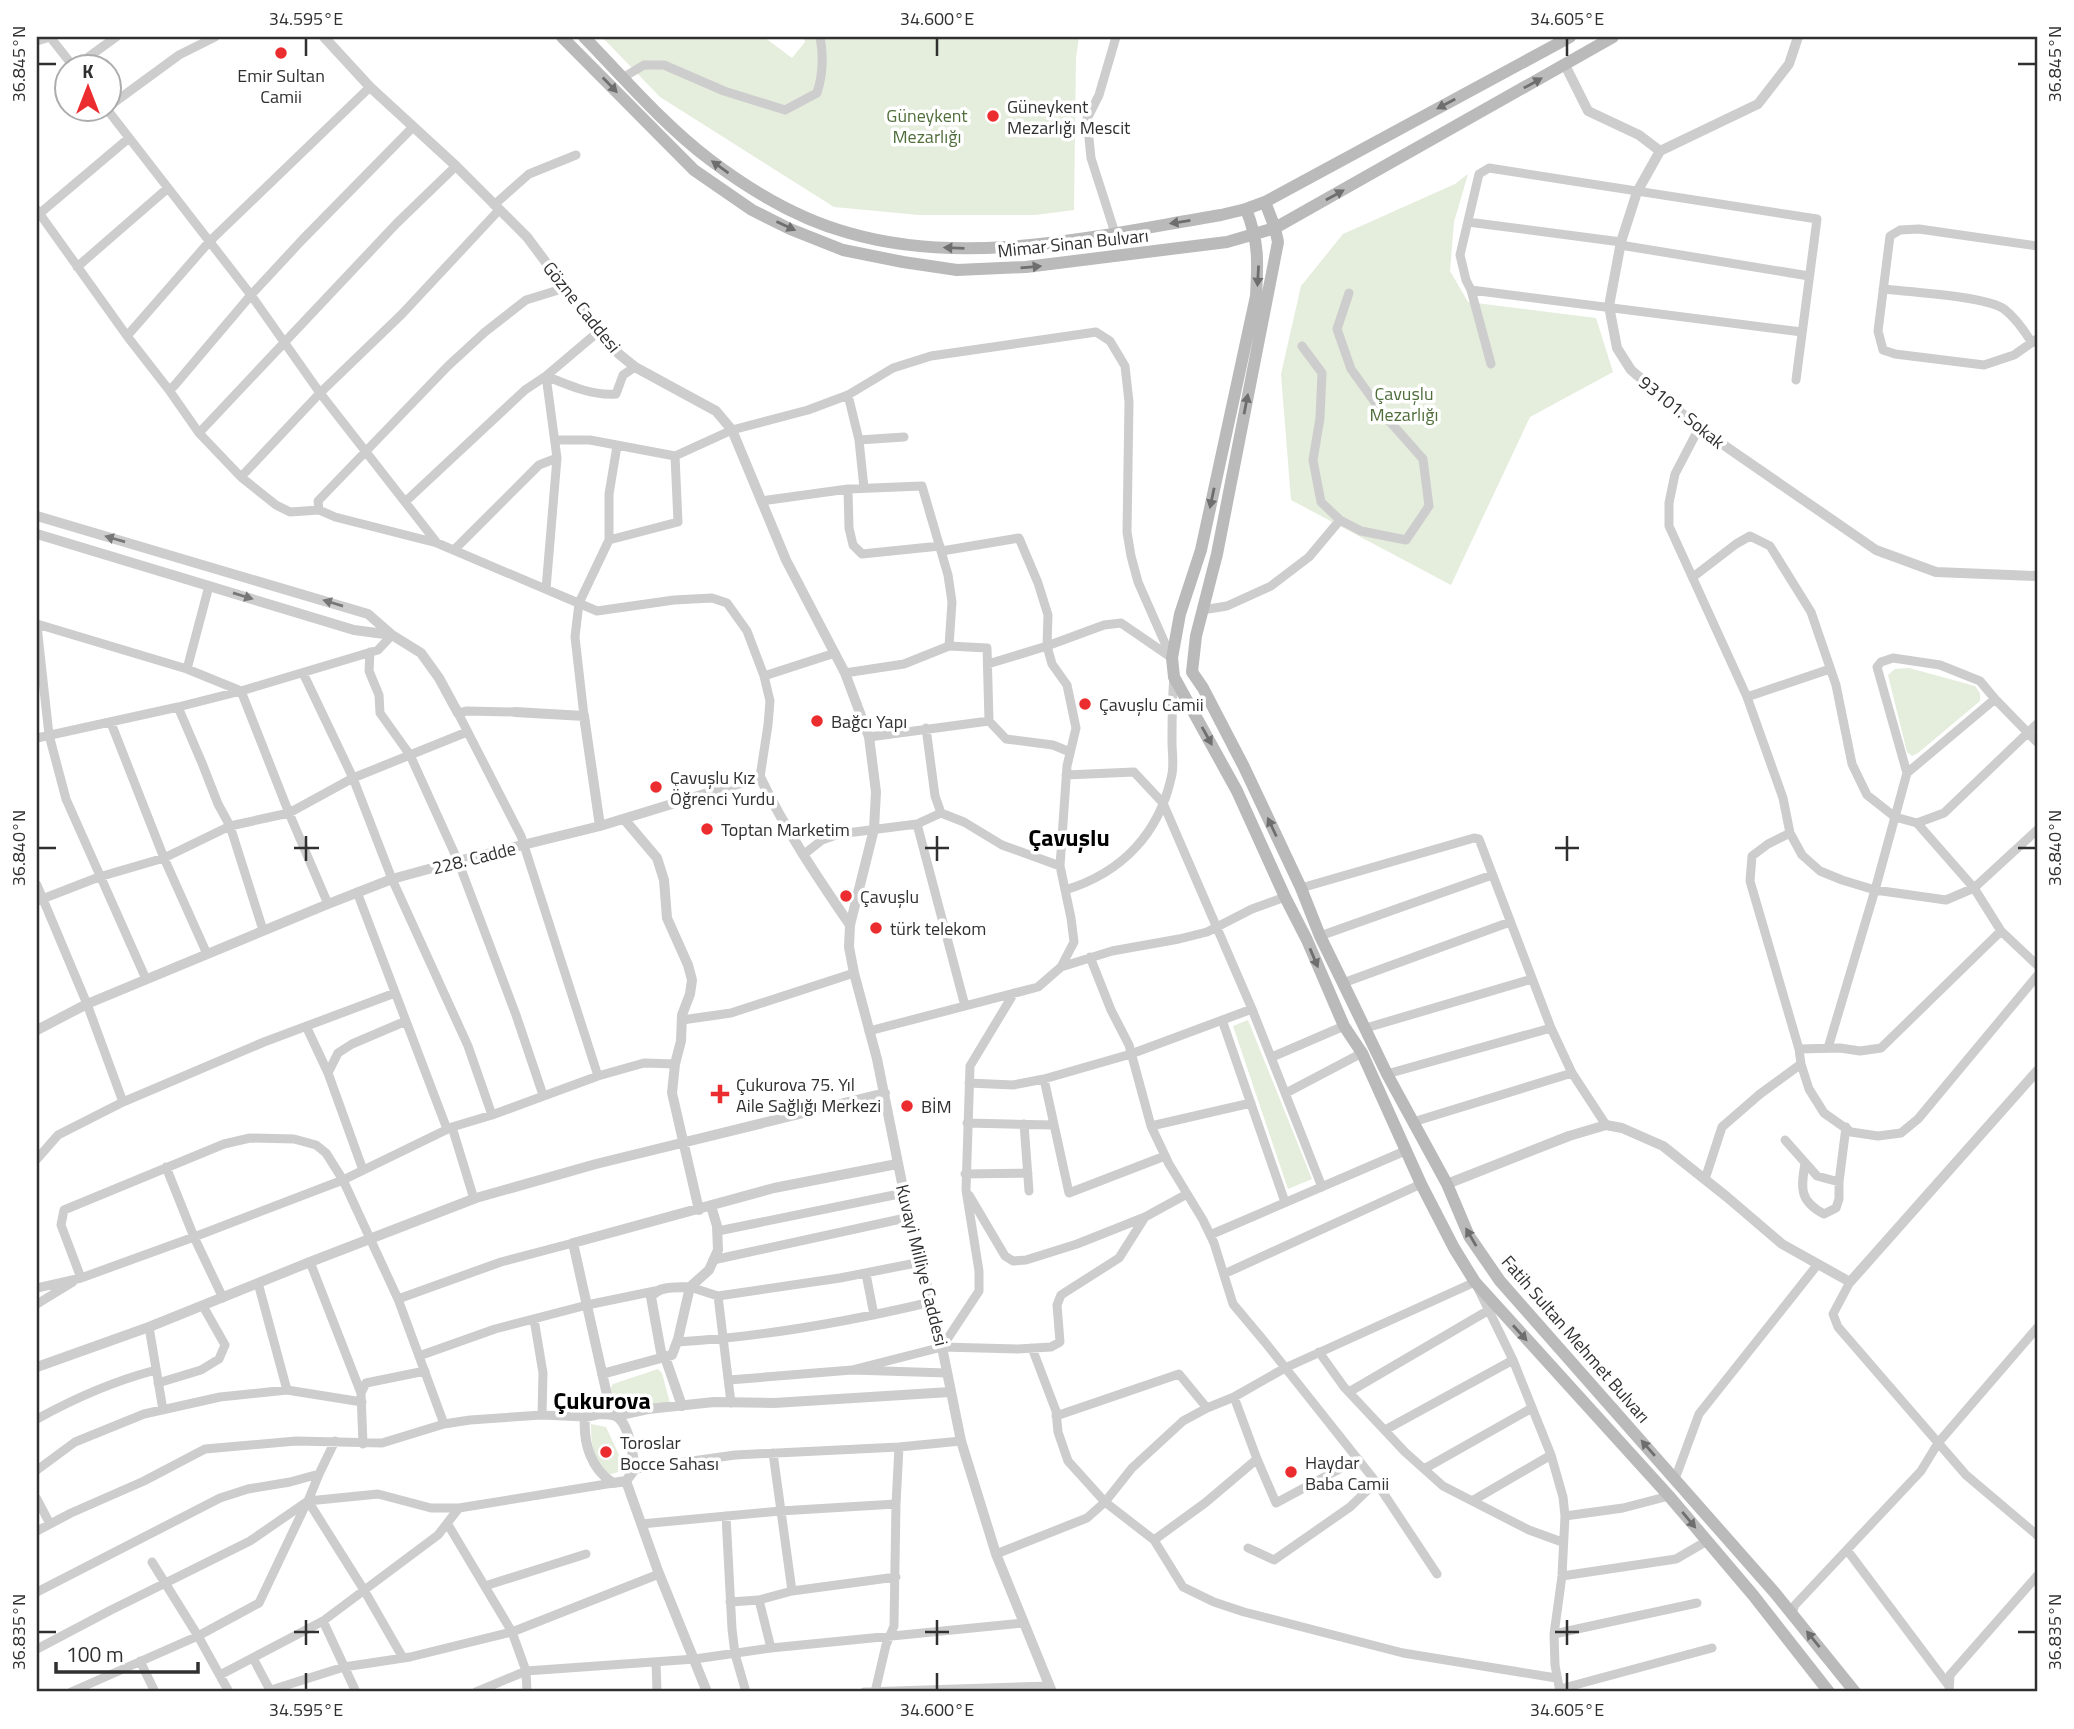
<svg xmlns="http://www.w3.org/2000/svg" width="2074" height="1729" viewBox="0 0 2074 1729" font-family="'Titillium Web',sans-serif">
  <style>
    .green { fill: #e5eddd }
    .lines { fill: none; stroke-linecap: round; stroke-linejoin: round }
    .minor { stroke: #cdcdcd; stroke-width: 9 }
    .tertiary { stroke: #cdcdcd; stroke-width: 10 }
    .secondary { stroke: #bababa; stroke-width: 12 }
    .oneway { fill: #6e6e6e }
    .oneway2 { fill: #777 }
    .ticks { fill: none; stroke: #303030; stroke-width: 2.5 }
    .poi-dot { fill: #ec2d2f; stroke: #fff; stroke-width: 2.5 }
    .labels { text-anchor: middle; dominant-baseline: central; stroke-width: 7; stroke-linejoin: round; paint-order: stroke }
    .poi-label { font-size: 18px; fill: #303030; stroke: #fff; text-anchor: start }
    .park-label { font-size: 18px; fill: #506e3b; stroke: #fff }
    .street-label { font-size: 18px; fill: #303030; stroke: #fff }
    .district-label { font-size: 24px; font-weight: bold; fill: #000; stroke: #fff }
    .neatline { fill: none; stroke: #303030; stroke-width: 2.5 }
    .ticks-label { font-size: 18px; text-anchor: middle; fill: #303030 }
  </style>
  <rect width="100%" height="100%" fill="#fff"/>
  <path class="green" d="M602 37H764L792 58 805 42 803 37H1079L1076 58 1074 210 1035 215H919L834 207 660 97Z
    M1468 174 1454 222 1450 271 1468 302 1596 318 1613 372 1530 417 1451 585 1291 500 1281 374 1301 286 1343 234 1455 184Z
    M1909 668 1975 686 1980 693V701L1918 753 1912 756 1907 752 1888 675 1895 669Z
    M1248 1020 1312 1179 1288 1189 1233 1026Z
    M658 1369 662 1373 671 1407 614 1413 610 1389 613 1384Z
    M591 1424 606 1427 625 1468 618 1472 608 1475C593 1460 591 1444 591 1424Z"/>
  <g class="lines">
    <path class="minor" d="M37 41 50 37 73 66
      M76 66 116 37
      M624 77 644 65H664L724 91 785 110 817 93C823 74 824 57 820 37
      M108 107 179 55 215 37
      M106 108 251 295 320 393 437 543
      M494 205 529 174 576 155
      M37 210 127 336 169 390 199 433 241 477 276 505 290 512 319 510 335 517 437 543 597 611 674 600 712 598 727 603 747 631 764 676 770 701 768 725 760 777
      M39 214 129 138
      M1468 222 1621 242
      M1115 233 1091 158 1087 119 1099 95 1116 37
      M1620 245 1809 276
      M2037 246 1919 229 1900 230 1890 236 1878 331 1883 350 1895 354 1984 365 2014 355 2037 339
      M77 267 168 188
      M1883 289C1909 292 1986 296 2004 309 2016 318 2024 330 2032 343
      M1471 290 1802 332
      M127 336 209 242 370 87
      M1302 346 1322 373 1320 418 1313 460 1321 502 1340 520 1361 531 1406 540 1429 506 1423 459 1384 415 1351 369 1337 329 1349 293
      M1491 364 1471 290 1466 280 1460 255 1479 174 1489 168 1817 219 1796 380
      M169 390 174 386 251 295 303 239 413 127
      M848 395 859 440 864 488
      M1699 428 1675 474 1669 503V526L1747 697 1783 798 1790 833 1802 855 1820 871 1842 880 1875 890 1946 900 1974 888 2037 830
      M199 433 397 223 456 166
      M556 440H590L675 456 732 430 808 410 848 395 893 368 931 356 1096 332 1110 341 1125 366 1129 402 1127 532 1131 556 1138 582 1171 657
      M859 440 904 437
      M241 477 320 393 402 314 499 210
      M848 489 849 528 853 545 862 554 940 546
      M761 501 848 489 922 486 948 575 952 602 949 646
      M405 502 525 390 546 376C568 385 592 396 616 394L623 375 635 367
      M319 510 318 501 448 366 485 332 526 300 565 288
      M609 540V494L617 446
      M454 550 539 465 557 458
      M942 551 1019 538 1038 583 1048 615 1047 646 1052 664 1067 685 1076 728 1067 766 1060 866 1071 918 1074 942 1061 967
      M1693 577 1736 544 1750 536 1770 546 1811 612 1836 685 1852 764 1867 795 1895 817 1917 823 1944 813 2037 724
      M546 589 557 458 546 376 598 332
      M1202 610 1227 606 1271 586 1309 557 1340 520
      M37 624 187 669 241 691 289 813 328 904
      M37 626 49 735 66 799 146 979
      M370 652 369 671 379 695 380 713 410 755 458 861 516 1015 543 1095
      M988 664 1047 646 1104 625 1121 623 1172 658
      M187 669 209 586
      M303 673 353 778 392 879 468 1046 492 1115
      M845 673 904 664 949 646 987 648 989 721 1006 739 1053 745 1070 752
      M764 676 835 653
      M1747 697 1830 669
      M1995 699 2037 742
      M178 707 202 763 218 804 230 826 263 930
      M515 712 467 711 458 713 521 836 598 1076
      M584 716 575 637 579 603 609 540 678 522 675 456
      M111 723 164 858 207 954
      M926 728 935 796 941 813
      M869 737 989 721
      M37 738 178 707 241 691 378 650 392 635
      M1066 775 1134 772 1163 803 1252 1009 1322 1187
      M1917 823 1974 888 2001 931 2037 965
      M917 824 965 1006
      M1790 833 1768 844 1752 856 1750 881 1799 1049 1801 1064 1809 1089 1824 1113 1851 1132 1878 1136 1901 1133 1918 1119 2037 976
      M803 855 822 840 839 834 917 824 941 813 964 822 1002 845 1060 866
      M37 885 87 1004 123 1102
      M1301 888 1474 838 1479 839 1551 1028 1572 1073 1606 1125
      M1065 890C1122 873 1160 833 1172 774 1174 764 1172 752 1172 742 1172 720 1172 699 1174 677
      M357 892 447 1129
      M37 901 99 877 164 858 230 826 289 813 353 778 467 732
      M1320 936 1492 875
      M1090 957 1111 1010 1129 1045 1151 1126 1169 1164 1203 1220 1214 1243 1233 1304 1264 1341 1376 1482 1437 1574
      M1343 983 1510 922
      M682 1020 731 1013 854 973
      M1222 1020 1285 1202
      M306 1026 328 1073 363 1170
      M1366 1028 1532 979
      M869 1031 1038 987 1061 967 1112 951 1179 939 1207 932 1252 909 1285 897
      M1828 1048 1875 890 1907 773 1877 667 1881 662 1893 658 1940 665 1980 681 1995 699 1907 773
      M1799 1049 1840 1048 1860 1051 1881 1048 2001 931
      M1272 1057 1344 1026
      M328 1073 338 1053 352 1044 406 1021
      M1387 1074 1551 1028
      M1044 1079 1069 1193 1165 1156
      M969 1083 1013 1085 1044 1079 1131 1054 1252 1009
      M1286 1093 1362 1053
      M1413 1122 1572 1073
      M967 1123 1054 1125
      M1024 1124 1029 1191
      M1151 1126 1251 1103
      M452 1127 474 1199
      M1785 1140 1817 1176 1839 1182 1846 1127
      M37 1159 58 1135 123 1102 264 1042 395 993
      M1805 1163C1801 1188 1799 1201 1824 1214L1836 1208 1839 1199V1182
      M166 1167 194 1237 223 1298
      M965 1174 1028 1173
      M1705 1179 1722 1127 1760 1094 1801 1064
      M969 1195 1005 1256 1013 1261 1026 1260 1077 1244 1145 1217 1187 1194
      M718 1231 904 1193
      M1210 1235 1405 1151
      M713 1260 910 1217
      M310 1262 361 1393 363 1444
      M866 1274 874 1315
      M1224 1274 1421 1184
      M81 1278 61 1225 64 1210 224 1144 250 1138 294 1139 316 1145 326 1153 343 1180 398 1299 444 1424
      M1850 1282 1833 1314 1838 1327 1966 1475 2037 1535
      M258 1283 287 1390
      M690 1287 718 1296 840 1278 921 1262
      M37 1288 81 1278 194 1237 343 1180 452 1127 492 1115 598 1076 644 1063 675 1064
      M718 1296 731 1403
      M398 1299 501 1262 573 1243
      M37 1304 73 1282
      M534 1319 543 1373 542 1415
      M149 1327 163 1410
      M677 1342C763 1337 847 1322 931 1302
      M942 1347 979 1291V1271L966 1190 970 1066 1014 993
      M1032 1348 1056 1411 1058 1432 1068 1461 1105 1502 1154 1540 1183 1587 1214 1602 1244 1612 1403 1653 1556 1678
      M1319 1352 1344 1387 1405 1452 1443 1486 1529 1530 1562 1542
      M419 1356 495 1329 587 1305 655 1291
      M852 1370 942 1347 1018 1349 1051 1347 1060 1342 1057 1305 1061 1295 1119 1258 1145 1217
      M729 1380 852 1370 947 1373
      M158 1383 201 1370 219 1359 225 1345 203 1306
      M1349 1392 1489 1310
      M361 1393 366 1383 425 1371
      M1234 1397 1257 1459 1276 1503 1358 1459
      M1056 1416 1179 1374 1207 1408
      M37 1419C75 1398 114 1381 156 1370
      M1385 1430 1513 1360
      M773 1453 792 1591 896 1577
      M635 1469 735 1455 899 1447 961 1441
      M1424 1469 1532 1408
      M37 1470 75 1442 144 1414 220 1397 287 1390 362 1402
      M1675 1479 1699 1414 1818 1264
      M37 1499 50 1524
      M1472 1501 1551 1455
      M726 1516 732 1629 735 1654 746 1692
      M1565 1516 1623 1508 1669 1496
      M447 1523 512 1632 526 1671 527 1692
      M641 1524 780 1511 896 1504
      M37 1531 71 1513 144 1481 205 1449 296 1441 382 1443 444 1424 470 1420 542 1415 585 1417
      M1154 1540 1205 1503 1257 1459
      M1248 1548 1274 1560 1350 1507 1376 1482
      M1847 1550 1949 1686
      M996 1554 1087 1518 1105 1502 1132 1468 1183 1421 1207 1408 1234 1397 1285 1368 1475 1282 1513 1360 1551 1455 1563 1497 1565 1516 1562 1576 1554 1634 1555 1665 1560 1692
      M152 1562 198 1636 229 1692
      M1562 1576 1676 1559 1707 1541
      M485 1586 586 1554
      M37 1592 220 1498 248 1489 290 1482 319 1474 335 1441
      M759 1600 771 1648
      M730 1602 759 1600 792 1591
      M1792 1613 1795 1605 1921 1471 1938 1443 2037 1328
      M323 1621 356 1692
      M1554 1634 1697 1603
      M37 1649 111 1610 250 1541 308 1501 319 1474
      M253 1658 271 1692
      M403 1658 364 1590 308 1501 378 1494 431 1508H459L613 1483
      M140 1661 155 1692
      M656 1662 657 1692
      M220 1675 323 1621 438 1535 459 1508
      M1560 1689 1712 1648
      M271 1690 344 1667 410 1657 512 1632 659 1574
      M71 1692 198 1636 259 1603 307 1502
      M476 1692 526 1671 695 1659 771 1648 1024 1623
      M864 1692 1050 1686
      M875 1692 886 1645 894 1626 896 1504 899 1447
      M1949 1692 1950 1675 2037 1576"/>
    <path class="tertiary" d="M324 37 370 87 456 166 527 237 598 332 619 354 635 367 716 411 732 430 786 560 845 673 869 737 876 792 874 829 850 925 849 947 854 973 877 1059 904 1193 942 1347 961 1441 996 1554 1052 1692
      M1798 37 1789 64 1758 104 1660 151 1637 192 1621 242 1609 306 1617 348 1631 370 1699 428 1876 550 1936 572 2037 576
      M1565 65 1588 111 1639 135 1660 151
      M37 516 368 614 392 635 421 653 439 678 458 713
      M37 534 354 630 392 635
      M515 712 584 716 600 826
      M624 819 657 858 664 880 667 918 688 965 692 980 690 994 682 1015 681 1041 675 1064 672 1093 699 1210
      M37 1030 87 1004 328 904 392 879 458 861 600 826 760 777C785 829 817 877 850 925
      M1447 1184 1569 1136 1606 1125 1622 1128 1663 1146 1727 1197 1782 1244 1850 1282 2037 1071
      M37 1367 149 1327 310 1262 476 1198 596 1164 885 1093
      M602 1374 672 1355 678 1339 690 1287 709 1270 718 1250 717 1226 711 1206
      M682 1406 665 1357 661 1352 651 1297C659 1285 677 1288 690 1287
      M599 1414C604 1414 611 1414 616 1416 629 1423 633 1455 635 1469L626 1481 613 1483C591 1469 583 1443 585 1417Z
      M607 1414V1395L573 1243 774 1188 897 1164
      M616 1416 648 1409 714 1402 774 1403 950 1392
      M626 1481 658 1571 707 1692"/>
    <path class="secondary" d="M562 37 694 170 752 210 790 229 843 250 903 262 957 270 1026 267 1227 242 1275 228 1613 37
      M584 37C623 77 664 125 709 159 751 191 798 219 849 233 970 268 1099 235 1221 215L1246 209 1265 202 1570 37
      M1265 202 1275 228 1278 242 1217 554 1196 636 1192 672 1203 688 1244 767 1301 888 1320 936 1343 983 1387 1074 1447 1184 1469 1236 1500 1281 1775 1593 1855 1692
      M1246 209C1259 242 1258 262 1256 296L1201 550 1180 614 1172 658 1174 677 1237 791 1285 897 1307 940 1344 1026 1362 1053 1421 1184 1454 1248 1475 1282 1669 1496 1753 1595 1829 1692"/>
  </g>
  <defs><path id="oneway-solid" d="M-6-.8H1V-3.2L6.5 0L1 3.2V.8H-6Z" transform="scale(1.75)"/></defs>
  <g class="oneway">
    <use href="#oneway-solid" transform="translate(1533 83) rotate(-29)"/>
    <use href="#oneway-solid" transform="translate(610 85) rotate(46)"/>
    <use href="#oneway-solid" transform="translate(1446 104) rotate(152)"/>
    <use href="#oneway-solid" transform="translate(720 167) rotate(-144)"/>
    <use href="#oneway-solid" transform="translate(1335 195) rotate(-29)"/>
    <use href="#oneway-solid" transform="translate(1180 222) rotate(171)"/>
    <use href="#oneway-solid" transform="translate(786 226) rotate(25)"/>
    <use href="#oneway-solid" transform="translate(954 248) rotate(-178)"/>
    <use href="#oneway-solid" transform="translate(1031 267) rotate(-5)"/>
    <use href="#oneway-solid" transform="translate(1258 276) rotate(93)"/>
    <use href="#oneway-solid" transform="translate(1246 404) rotate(-79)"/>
    <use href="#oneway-solid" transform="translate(1212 498) rotate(102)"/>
    <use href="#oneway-solid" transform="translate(1207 736) rotate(61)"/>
    <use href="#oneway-solid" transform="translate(1272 827) rotate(-115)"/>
    <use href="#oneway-solid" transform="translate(1314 958) rotate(67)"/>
    <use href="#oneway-solid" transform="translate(1471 1237) rotate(-120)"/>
    <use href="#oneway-solid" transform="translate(1520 1333) rotate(48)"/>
    <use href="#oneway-solid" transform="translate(1648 1448) rotate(-131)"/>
    <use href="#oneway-solid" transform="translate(1689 1520) rotate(50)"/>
    <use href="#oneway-solid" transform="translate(1813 1639) rotate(-129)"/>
  </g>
  <g class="oneway2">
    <use href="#oneway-solid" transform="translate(115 539) rotate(-164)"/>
    <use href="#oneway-solid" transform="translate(243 596) rotate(17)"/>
    <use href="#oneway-solid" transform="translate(333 603) rotate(-163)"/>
  </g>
  <path class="ticks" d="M306 38V56M937 38V56M1567 38V56M38 64H56M2018 64H2036M306 836V861M937 836V861M1567 836V861M38 848H56M294 848H319M925 848H949M1555 848H1579M2018 848H2036M306 1620V1645M937 1620V1645M1567 1620V1645M38 1632H56M294 1632H319M925 1632H949M1555 1632H1579M2018 1632H2036M306 1673V1690M937 1673V1690M1567 1673V1690"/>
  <g class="poi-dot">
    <circle cx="281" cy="53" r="7"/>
    <circle cx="993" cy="116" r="7"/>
    <circle cx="1085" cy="704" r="7"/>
    <circle cx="817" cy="721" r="7"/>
    <circle cx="656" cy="787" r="7"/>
    <circle cx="707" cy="829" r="7"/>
    <circle cx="846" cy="896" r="7"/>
    <circle cx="876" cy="928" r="7"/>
    <path d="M716.5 1083.5h7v7h7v7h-7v7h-7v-7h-7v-7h7z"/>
    <circle cx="907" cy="1106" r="7"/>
    <circle cx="606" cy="1452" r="7"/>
    <circle cx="1291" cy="1472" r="7"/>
  </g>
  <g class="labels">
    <g class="poi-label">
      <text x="281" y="75" text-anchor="middle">Emir Sultan<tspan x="281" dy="21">Camii</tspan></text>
      <text x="1007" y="106">Güneykent<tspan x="1007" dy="21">Mezarlığı Mescit</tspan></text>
      <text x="1099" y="704">Çavuşlu Camii</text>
      <text x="831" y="721">Bağcı Yapı</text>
      <text x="670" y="777">Çavuşlu Kız<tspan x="670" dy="21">Öğrenci Yurdu</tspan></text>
      <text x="721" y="829">Toptan Marketim</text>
      <text x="860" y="896">Çavuşlu</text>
      <text x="890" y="928">türk telekom</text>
      <text x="736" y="1084">Çukurova 75. Yıl<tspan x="736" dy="21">Aile Sağlığı Merkezi</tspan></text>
      <text x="921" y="1106">BİM</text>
      <text x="620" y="1442">Toroslar<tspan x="620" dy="21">Bocce Sahası</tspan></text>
      <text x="1305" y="1462">Haydar<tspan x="1305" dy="21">Baba Camii</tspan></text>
    </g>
    <g class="park-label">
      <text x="927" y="115">Güneykent<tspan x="927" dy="21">Mezarlığı</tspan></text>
      <text x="1404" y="393">Çavuşlu<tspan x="1404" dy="21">Mezarlığı</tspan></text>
    </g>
    <g class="street-label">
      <text transform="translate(1073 243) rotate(-6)">Mimar Sinan Bulvarı</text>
      <text transform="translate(582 307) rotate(51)">Gözne Caddesi</text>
      <text transform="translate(1682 412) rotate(39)">93101. Sokak</text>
      <text transform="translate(474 858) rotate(-14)">228. Cadde</text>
      <text transform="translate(922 1265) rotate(76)">Kuvayi Milliye Caddesi</text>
      <text transform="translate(1576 1339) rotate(49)">Fatih Sultan Mehmet Bulvarı</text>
    </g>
    <g class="district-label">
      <text x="1069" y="837">Çavuşlu</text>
      <text x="602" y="1400">Çukurova</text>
    </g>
  </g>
  <rect width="2074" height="1729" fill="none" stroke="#ffffff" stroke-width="77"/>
  <g transform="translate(88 88)"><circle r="33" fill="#ffffff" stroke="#acacac" stroke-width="2"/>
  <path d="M0-5L12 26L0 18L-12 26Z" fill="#ec2d2f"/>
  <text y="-10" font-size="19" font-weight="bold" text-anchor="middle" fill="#303030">K</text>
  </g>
  <path d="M56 1662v10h142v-10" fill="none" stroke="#303030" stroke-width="3.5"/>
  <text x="66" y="1662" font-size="21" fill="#303030" stroke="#ffffff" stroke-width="5" paint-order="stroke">100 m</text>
  <rect x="38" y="38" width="1998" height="1652" class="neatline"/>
  <g class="ticks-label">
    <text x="306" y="25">34.595°E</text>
    <text x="937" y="25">34.600°E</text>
    <text x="1567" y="25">34.605°E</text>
    <text transform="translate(19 64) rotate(-90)" y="6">36.845°N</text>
    <text transform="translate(2055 64) rotate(-90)" y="6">36.845°N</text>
    <text transform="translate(19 848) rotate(-90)" y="6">36.840°N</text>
    <text transform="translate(2055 848) rotate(-90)" y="6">36.840°N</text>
    <text transform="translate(19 1632) rotate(-90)" y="6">36.835°N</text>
    <text transform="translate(2055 1632) rotate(-90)" y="6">36.835°N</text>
    <text x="306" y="1716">34.595°E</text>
    <text x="937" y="1716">34.600°E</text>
    <text x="1567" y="1716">34.605°E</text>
  </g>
</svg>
